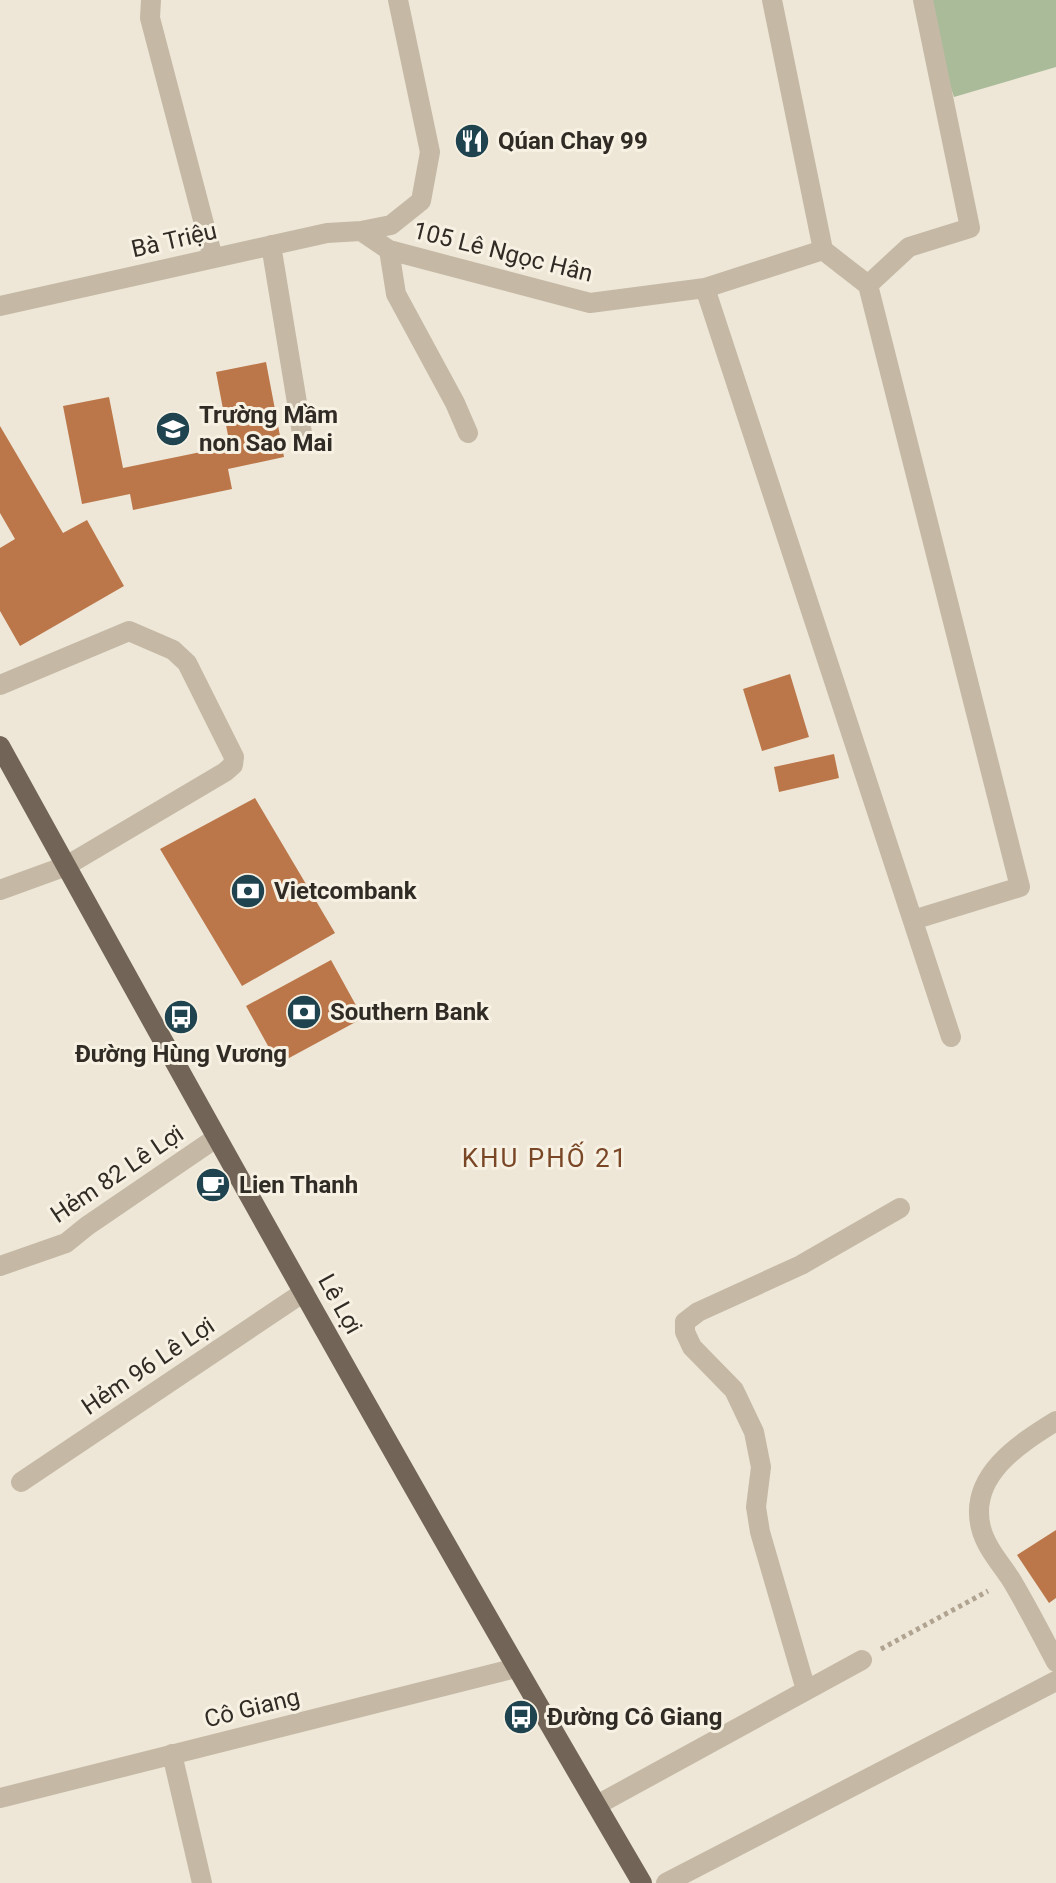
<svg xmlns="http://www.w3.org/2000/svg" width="1056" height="1883" viewBox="0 0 1056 1883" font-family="Roboto,sans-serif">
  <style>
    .green { fill: #ab9 }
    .building { fill: #bb7749 }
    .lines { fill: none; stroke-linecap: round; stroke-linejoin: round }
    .path { stroke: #b0a390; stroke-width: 5; stroke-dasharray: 4 4; stroke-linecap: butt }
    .minor { stroke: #c5b9a5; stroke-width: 20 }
    .major { stroke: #726558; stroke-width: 20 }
    .labels { text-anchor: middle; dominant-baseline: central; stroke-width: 6; stroke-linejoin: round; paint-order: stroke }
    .poi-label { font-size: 24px; font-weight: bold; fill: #312b26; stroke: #f7f1e3; text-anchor: start }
    .street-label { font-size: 24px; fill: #312b26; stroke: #f7f1e3 }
    .neighbourhood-label { font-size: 26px; letter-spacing: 2px; fill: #794726; stroke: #f7f1e3 }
  </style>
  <rect width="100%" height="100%" fill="#eee7d8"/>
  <path class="green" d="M920 0H1056V67L954 97Z"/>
  <path class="building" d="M266 362 284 457 228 469 232 489 133 510 130 494 82 504 63 406 109 397 123 468 230 446 216 372Z
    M0 426 63 533 87 520 124 586 20 646 0 611V548L15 539 0 513Z
    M790 674 809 737 762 751 743 689Z
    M834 754 839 778 779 792 774 767Z
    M255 798 335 933 242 986 160 849Z
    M331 960 363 1018 278 1064 246 1006Z
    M1056 1530V1598L1049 1603 1017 1555Z"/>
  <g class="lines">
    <path class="path" d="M881 1649 988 1591"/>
    <path class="minor" d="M151 0 150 18 213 258
      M772 0 823 250 868 285 909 247 970 228 923 0
      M361 231 389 250 590 303 705 288 823 250
      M271 245 302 433
      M389 250 396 294 455 403 468 433
      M868 285 1020 887 913 920
      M705 288 951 1037
      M0 306 327 233 361 231 391 225 421 201 430 152 398 0
      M0 685 129 631 173 650 187 663 234 757 233 765 225 772 66 866 0 890
      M0 1266 66 1243 87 1226 216 1138
      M1056 1421C1019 1444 968 1476 981 1528 986 1548 1002 1565 1012 1581 1028 1608 1042 1635 1056 1662
      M21 1482 304 1292
      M806 1690 760 1532 756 1507 761 1467 754 1432 734 1390 692 1347 685 1332V1322L698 1312 801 1265 900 1208
      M172 1754 202 1883
      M0 1798 516 1668
      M597 1805 862 1660
      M666 1883 1056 1681"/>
    <path class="major" d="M0 746C210 1127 422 1508 642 1883"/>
  </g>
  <defs>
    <g id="restaurant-disc" transform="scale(1.8)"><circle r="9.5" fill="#1f444f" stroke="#f7f1e3"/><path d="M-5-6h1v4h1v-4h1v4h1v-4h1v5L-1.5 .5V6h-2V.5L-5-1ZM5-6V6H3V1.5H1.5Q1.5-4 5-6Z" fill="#fff"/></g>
    <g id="school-disc" transform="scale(1.8)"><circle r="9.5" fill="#1f444f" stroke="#f7f1e3"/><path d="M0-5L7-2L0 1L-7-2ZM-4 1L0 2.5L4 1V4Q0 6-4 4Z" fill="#fff"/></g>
    <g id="bank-disc" transform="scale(1.8)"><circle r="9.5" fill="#1f444f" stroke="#f7f1e3"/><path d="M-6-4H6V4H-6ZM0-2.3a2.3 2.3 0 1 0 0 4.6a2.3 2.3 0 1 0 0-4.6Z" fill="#fff"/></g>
    <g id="bus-disc" transform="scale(1.8)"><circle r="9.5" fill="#1f444f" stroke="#f7f1e3"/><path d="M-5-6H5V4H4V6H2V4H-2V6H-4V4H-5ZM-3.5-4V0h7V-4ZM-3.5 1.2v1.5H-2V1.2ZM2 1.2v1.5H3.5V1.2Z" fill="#fff"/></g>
    <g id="cafe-disc" transform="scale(1.8)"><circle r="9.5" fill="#1f444f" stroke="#f7f1e3"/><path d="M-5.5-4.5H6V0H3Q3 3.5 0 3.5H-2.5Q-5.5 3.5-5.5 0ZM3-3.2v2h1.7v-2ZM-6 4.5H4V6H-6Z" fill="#fff"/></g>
  </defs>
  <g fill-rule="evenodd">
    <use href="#restaurant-disc" x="472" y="141"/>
    <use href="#school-disc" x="173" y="429"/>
    <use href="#bank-disc" x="248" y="891"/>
    <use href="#bank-disc" x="304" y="1012"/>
    <use href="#bus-disc" x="181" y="1017"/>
    <use href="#cafe-disc" x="213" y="1185"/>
    <use href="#bus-disc" x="521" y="1717"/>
  </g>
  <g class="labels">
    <g class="poi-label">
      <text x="498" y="141">Qúan Chay 99</text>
      <text x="199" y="415">Trường Mầm<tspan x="199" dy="28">non Sao Mai</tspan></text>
      <text x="274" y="891">Vietcombank</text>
      <text x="330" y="1012">Southern Bank</text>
      <text x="181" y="1054" text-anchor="middle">Đường Hùng Vương</text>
      <text x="239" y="1185">Lien Thanh</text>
      <text x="547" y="1717">Đường Cô Giang</text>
    </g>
    <g class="street-label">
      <text transform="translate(174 240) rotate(-13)">Bà Triệu</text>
      <text transform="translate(503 252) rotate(14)">105 Lê Ngọc Hân</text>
      <text transform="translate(117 1174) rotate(-34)">Hẻm 82 Lê Lợi</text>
      <text transform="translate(340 1304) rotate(61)">Lê Lợi</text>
      <text transform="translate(148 1366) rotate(-34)">Hẻm 96 Lê Lợi</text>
      <text transform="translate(252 1708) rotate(-14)">Cô Giang</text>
    </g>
    <g class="neighbourhood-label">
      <text x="545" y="1158">KHU PHỐ 21</text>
    </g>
  </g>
</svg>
